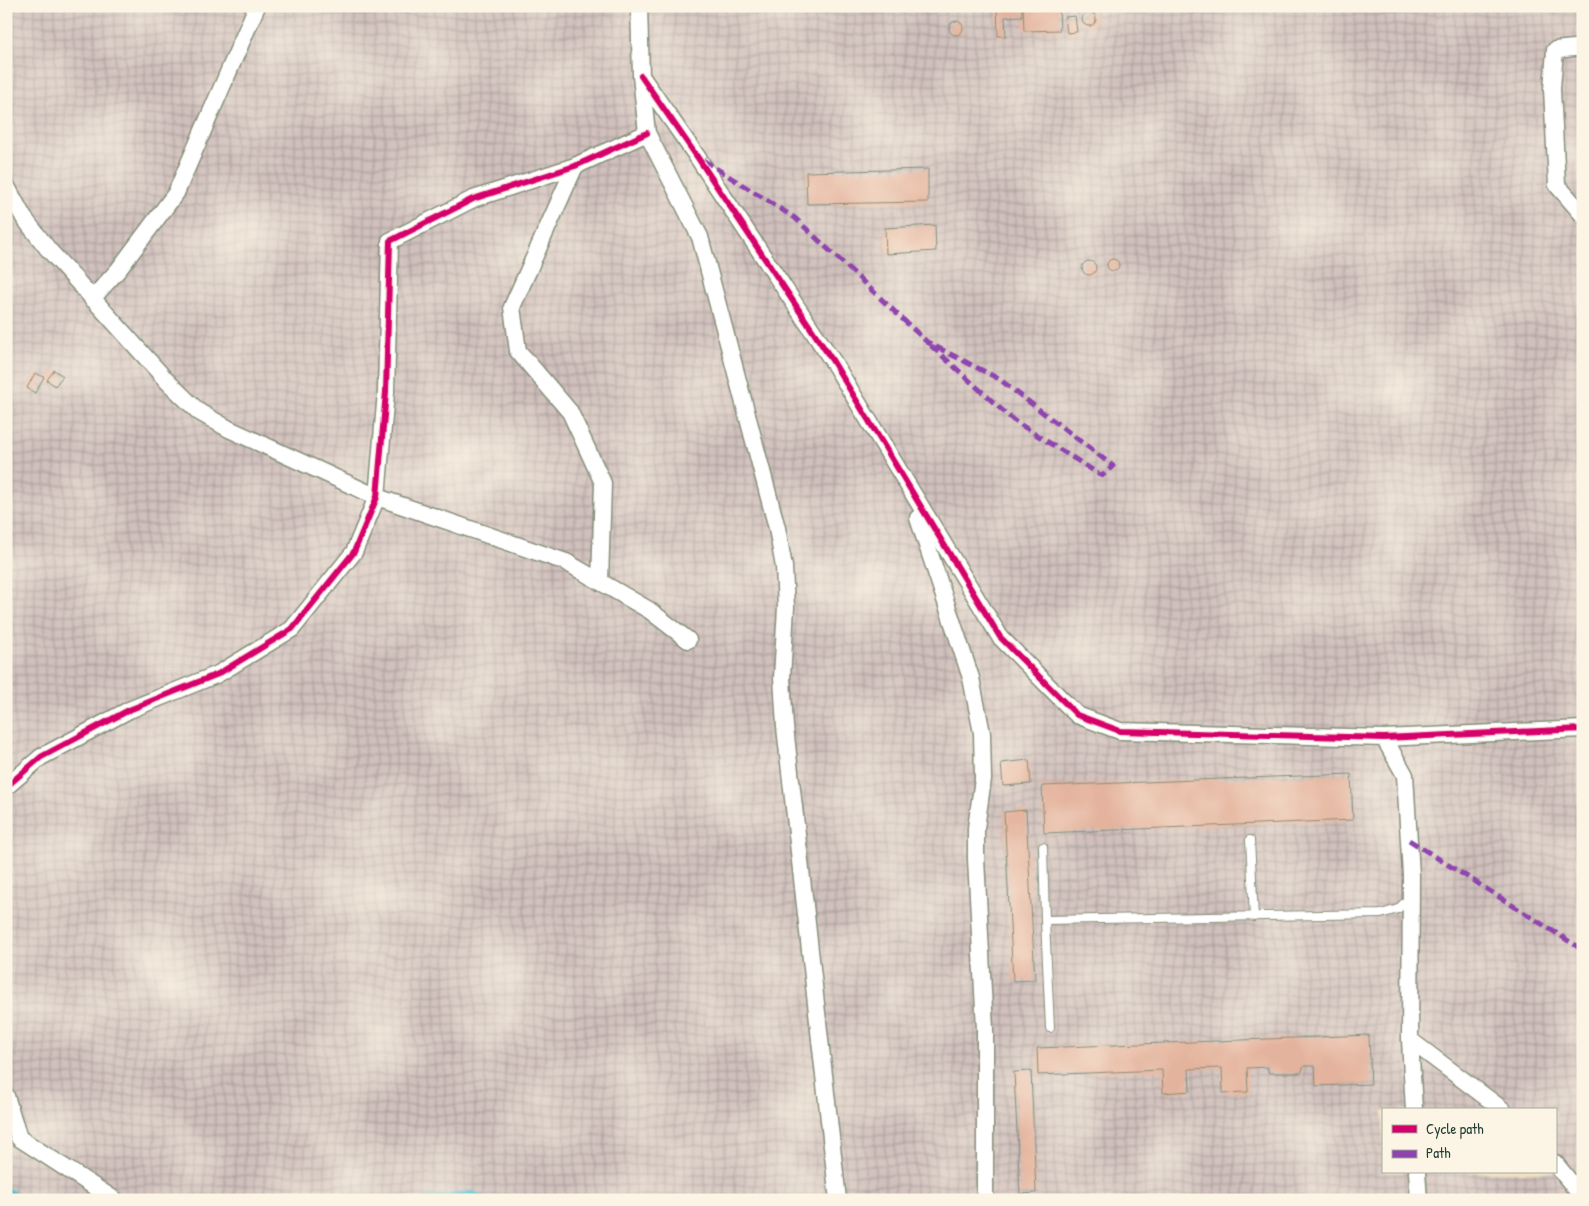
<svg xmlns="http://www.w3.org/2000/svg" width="1589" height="1206" viewBox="0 0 1589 1206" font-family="'Patrick Hand',sans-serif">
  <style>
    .industrial { fill: url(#industrial-grid); fill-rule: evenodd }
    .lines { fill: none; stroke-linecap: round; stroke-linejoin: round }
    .stream { stroke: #50bccc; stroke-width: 5 }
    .building { fill: #e4b39d }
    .lane-casing { stroke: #878f7a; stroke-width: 10 }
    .street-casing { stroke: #878f7a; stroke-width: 19 }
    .lane { stroke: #fff; stroke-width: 8 }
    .street { stroke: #fff; stroke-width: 16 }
    .quiet { stroke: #8e44ad; stroke-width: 5; stroke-dasharray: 10 5; stroke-linecap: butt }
    .cycleway-casing { stroke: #fcf5e5; stroke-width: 9 }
    .cycleway { stroke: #d6006c; stroke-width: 6 }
  </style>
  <defs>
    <pattern id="industrial-grid" width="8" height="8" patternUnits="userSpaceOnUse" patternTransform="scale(1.25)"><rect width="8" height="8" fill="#d0c0bc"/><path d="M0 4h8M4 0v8" fill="none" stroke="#a89d9a"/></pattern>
  </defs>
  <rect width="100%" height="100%" fill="#fcf5e5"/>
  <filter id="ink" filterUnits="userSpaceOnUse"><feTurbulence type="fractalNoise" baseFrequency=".02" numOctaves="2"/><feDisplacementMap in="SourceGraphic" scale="10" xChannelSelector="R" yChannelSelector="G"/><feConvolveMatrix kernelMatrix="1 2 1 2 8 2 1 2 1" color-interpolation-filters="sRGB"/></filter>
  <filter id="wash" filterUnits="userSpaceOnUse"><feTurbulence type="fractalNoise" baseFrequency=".0096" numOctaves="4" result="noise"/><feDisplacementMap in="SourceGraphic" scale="20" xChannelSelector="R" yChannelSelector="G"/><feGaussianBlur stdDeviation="1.12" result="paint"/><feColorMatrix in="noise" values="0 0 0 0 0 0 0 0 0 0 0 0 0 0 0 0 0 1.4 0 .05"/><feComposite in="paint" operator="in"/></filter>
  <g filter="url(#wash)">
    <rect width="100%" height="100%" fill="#efe1c1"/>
    <path class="industrial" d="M6 6H1583V1200H6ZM1383 1110H1555V1172H1383Z"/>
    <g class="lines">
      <path class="stream" d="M6 1190 28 1200
        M422 1200 473 1193 485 1200"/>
    </g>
    <g id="blocks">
      <path class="building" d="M997 6H1022V16L1005 17 1006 36H998Z
        M1023 6H1059L1060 30 1024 31Z
        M1082 19a7 7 0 1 1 14 0a7 7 0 1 1-14 0Z
        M1075 16 1077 32 1067 33 1065 17Z
        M949 28a7 7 0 1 1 14 0a7 7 0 1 1-14 0Z
        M928 169V202L807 204 806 172Z
        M935 225 936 251 886 254 885 228Z
        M1107 265a6 6 0 1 1 12 0a6 6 0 1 1-12 0Z
        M1082 268a7 7 0 1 1 14 0a7 7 0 1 1-14 0Z
        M54 370 63 376 55 386 47 380Z
        M35 373 44 377 35 393 27 388Z
        M1029 760 1031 784 1003 786 1001 763Z
        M1351 774 1353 820 1044 833 1042 786Z
        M1026 810 1035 980 1013 981 1004 812Z
        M1369 1035 1371 1084 1316 1086 1315 1066H1304L1301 1073H1269L1267 1067 1247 1068 1248 1092 1223 1093 1222 1068 1189 1069 1190 1091 1163 1093 1162 1070 1038 1075 1037 1048Z
        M1031 1071 1036 1193 1020 1194 1014 1072Z"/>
    </g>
  </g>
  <g filter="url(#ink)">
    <use href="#blocks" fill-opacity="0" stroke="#878f7a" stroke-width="1"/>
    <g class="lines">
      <g class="lane-casing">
        <path id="lane" d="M1250 840 1254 917
          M1043 847 1045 920 1381 914 1398 909 1409 898
          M1045 920 1050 1028"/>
      </g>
      <g class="street-casing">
        <path id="street" d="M639 6 641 76 647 133 700 237 777 528 784 567 786 607 782 678 785 727 838 1200
          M1583 47 1555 50 1552 89 1557 185 1583 215
          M641 76 698 158 832 360 1000 637 1077 715 1120 731 1384 738 1583 729
          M575 166 512 307 518 351 570 412 603 483 600 582
          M6 185 24 218 48 249 167 381 199 412 229 429 377 497 566 562 649 610 688 640
          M92 299 119 269 176 193 257 6
          M918 518 971 678 982 733 983 779 976 828V859L985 1029V1200
          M1384 738 1405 775 1411 875 1410 1040 1414 1110
          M6 787 41 757 129 710 218 674 292 629 354 552 377 497 386 392 390 241 473 199 575 166 647 133
          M1410 1040 1503 1110
          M6 1096 19 1138 115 1200
          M1555 1163 1583 1198
          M1417 1172 1419 1200"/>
      </g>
      <use href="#lane" class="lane"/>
      <use href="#street" class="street"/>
      <path class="quiet" d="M703 160 795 218 927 342 999 379 1113 466 1102 476 1013 420 927 342
        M1409 840 1583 950"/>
      <g class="cycleway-casing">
        <path id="cycleway" d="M641 76 698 158 832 360 1000 637 1077 715 1120 731 1384 738 1583 729
          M6 787 41 757 129 710 218 674 292 629 354 552 377 497 386 392 390 241 473 199 575 166 647 133"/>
      </g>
      <use href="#cycleway" class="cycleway"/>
    </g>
  </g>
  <rect width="1589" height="1206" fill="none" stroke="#fcf5e5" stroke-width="25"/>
  <rect x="1382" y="1108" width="175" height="65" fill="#fcf5e5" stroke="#a4ab9e"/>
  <rect x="1392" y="1125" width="25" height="8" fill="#d6006c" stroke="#a4ab9e"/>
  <text x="1426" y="1134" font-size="15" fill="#1f3d34">Cycle path</text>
  <rect x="1392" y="1150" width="25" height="8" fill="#8e44ad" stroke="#a4ab9e"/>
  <text x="1426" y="1158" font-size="15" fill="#1f3d34">Path</text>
</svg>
